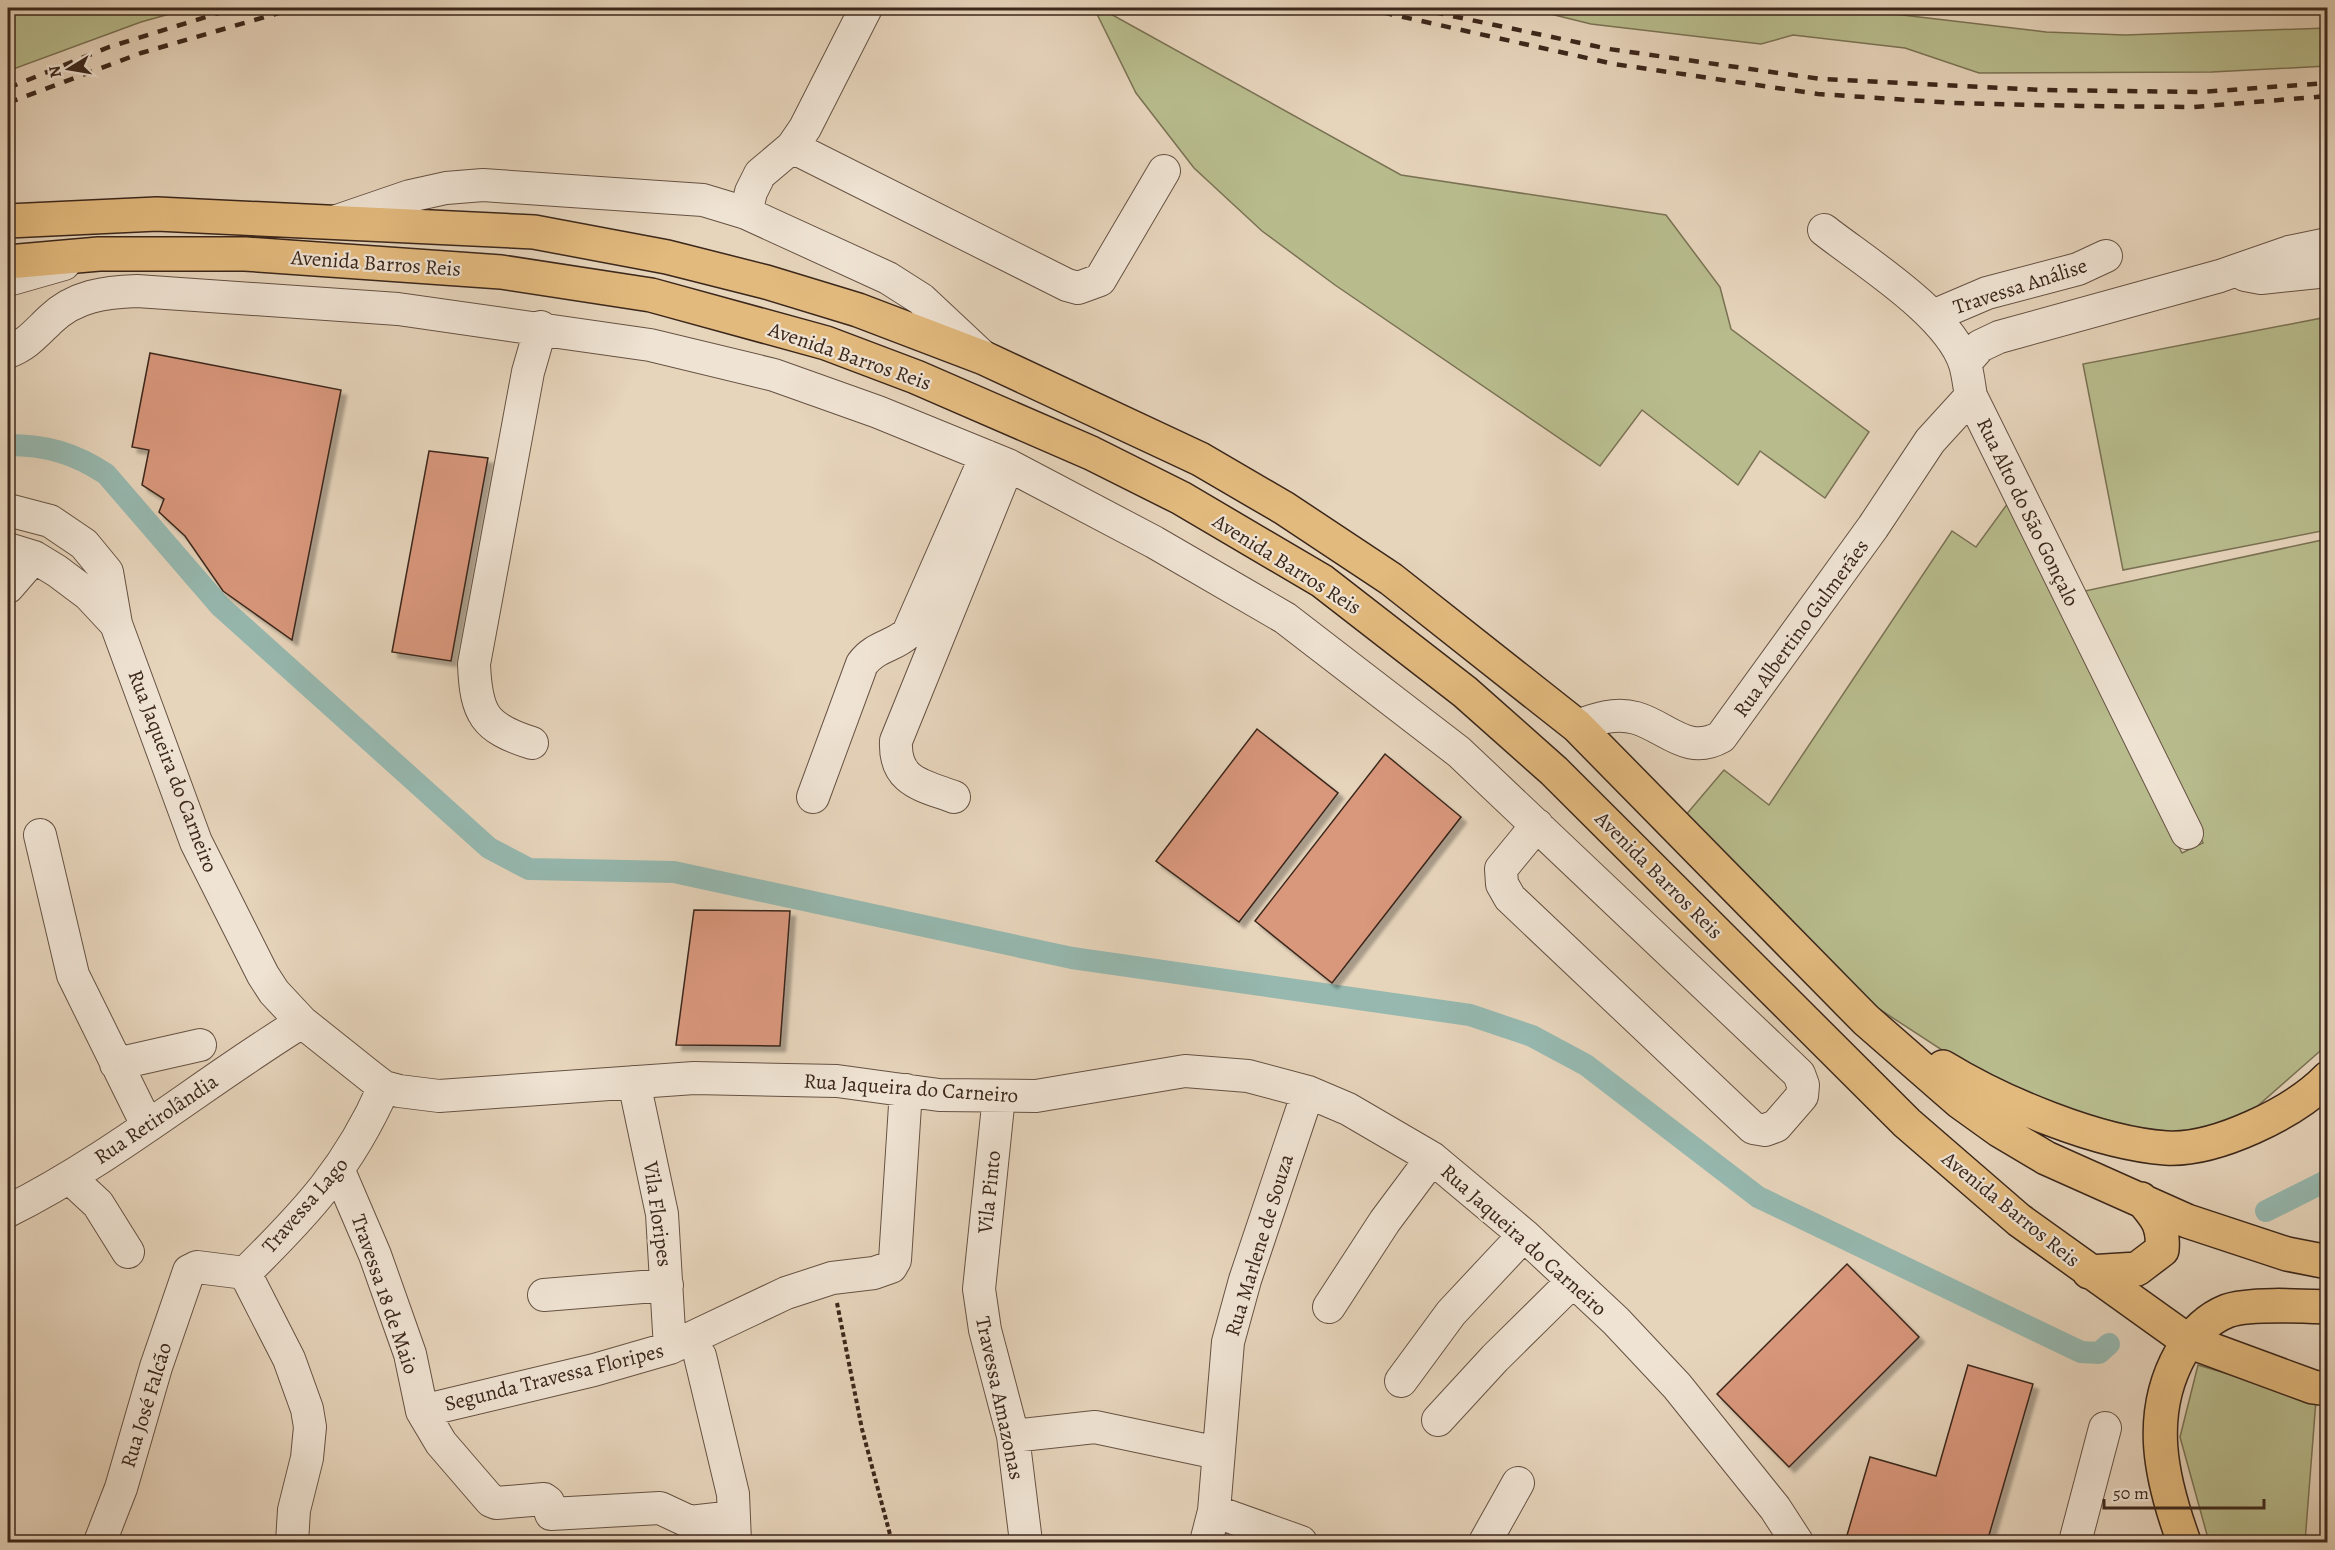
<svg xmlns="http://www.w3.org/2000/svg" width="2335" height="1550" viewBox="0 0 2335 1550" font-family="Alegreya,serif">
  <style>
    .green { fill: #b8bc8d; stroke: #7a7254; stroke-width: 1.5 }
    .lines { fill: none; stroke-linecap: round; stroke-linejoin: round }
    .canal { stroke: #96b8af; stroke-width: 22 }
    .building { fill: #d9977c; stroke: #3b271b; stroke-width: 1.5; filter: url(#shadow) }
    .minor-casing { stroke: #665243; stroke-width: 34 }
    .major-casing { stroke: #3b271b; stroke-width: 36 }
    .path { stroke: #3b271b; stroke-width: 4; stroke-dasharray: 4.5 3; stroke-linecap: butt }
    .minor { stroke: #efe3d3; stroke-width: 32 }
    .major { stroke: #e3ba7e; stroke-width: 33 }
    .rail { stroke: #3b271b; stroke-width: 4.5; stroke-dasharray: 10 10; stroke-linecap: butt }
    .labels { text-anchor: middle; dominant-baseline: central; stroke-width: 4.5; stroke-linejoin: round; paint-order: stroke }
    .street-label { font-size: 21px; fill: #3b271b; stroke: #efe3d3 }
  </style>
  <defs>
    <filter id="shadow"><feDropShadow dx="5.5" dy="5.5" stdDeviation="1.5" flood-color="#0004"/></filter>
  </defs>
  <rect width="100%" height="100%" fill="#e6d4bb"/>
  <filter id="stains"><feTurbulence type="fractalNoise" baseFrequency=".00333" numOctaves="4"/><feColorMatrix values="0 0 0 0 .2 0 0 0 0 .09 0 0 0 0 .02 0 0 0 .5 -.17"/></filter>
  <radialGradient id="worn" r=".72"><stop offset=".6" stop-color="#630" stop-opacity="0"/><stop offset="1" stop-color="#630" stop-opacity=".3"/></radialGradient>
  <path class="green" d="M8 8H191L141 22 8 71Z
    M1094 8H1100L1401 175 1666 215 1720 287 1731 329 1869 432 1825 498 1760 451 1738 485 1642 410 1600 466 1335 285 1262 231 1194 168 1136 93Z
    M1526 8H1843L2046 32 2125 35 2327 28V66L2212 72 1979 73 1905 48 1793 35 1761 44 1591 24Z
    M2327 317V530L2123 570 2083 364Z
    M2008 503 2182 853 2203 843 2085 591 2327 539V1045L2245 1117 2169 1136 2057 1107 1985 1078 1873 1005 1685 816 1724 770 1769 805 1952 531 1976 547Z
    M2198 1365 2316 1400 2305 1542H2209L2180 1437Z"/>
  <g class="lines">
    <path class="canal" d="M8 445C46 445 74 453 106 474L220 606 489 848 529 869 674 872 1072 958 1470 1015 1532 1036 1586 1065 1758 1197 2081 1352 2099 1353 2109 1344
      M2266 1211 2328 1180"/>
  </g>
  <path class="building" d="M150 353 341 390 292 640 223 591 185 536 159 512 164 499 142 485 149 450 132 447Z
    M429 451 488 458 451 661 392 652Z
    M1257 729 1338 793 1239 922 1156 861Z
    M1385 754 1461 817 1332 983 1255 921Z
    M694 910 790 911 780 1046 676 1045Z
    M1847 1264 1919 1337 1789 1467 1717 1394Z
    M1968 1365 2033 1384 1987 1542H1845L1870 1457 1936 1476Z"/>
  <g class="lines">
    <g class="minor-casing">
      <path id="minor" d="M792 147 1067 285 1078 288 1100 280 1164 171
        M746 213 751 192 760 174 792 147 805 128 866 8
        M334 222 410 196 446 188 483 185 703 200 746 213 888 278 921 299 984 358
        M1824 230C1865 262 1949 314 1965 364 1968 374 1969 385 1971 396L2187 833
        M2245 275 2261 278 2328 271
        M8 280 64 264
        M1933 316 1987 293 2078 269 2106 256
        M8 352C27 345 36 333 51 319 75 296 105 292 137 291L398 309 650 345 774 375 878 412 1008 465 1154 542 1285 618 1459 752 1799 1074 1803 1085 1802 1096 1776 1126 1765 1130 1753 1128 1510 898 1502 884 1501 869 1537 825
        M1965 363 1980 346 1999 337 2220 276 2289 252 2328 244
        M8 510 50 521 84 544 107 572 116 624
        M8 549 34 557 57 571 89 595 116 624 196 842 263 975 274 992 302 1022 371 1077 384 1087 399 1091 439 1096 694 1078 837 1081 939 1095 1036 1096 1185 1071 1248 1076 1308 1092 1348 1109 1432 1158 1524 1235 1616 1321 1677 1386 1775 1508 1797 1542
        M8 587 34 557
        M1577 726C1596 719 1615 712 1636 718 1667 727 1687 756 1721 737L1873 527 1930 441 1971 396
        M532 743C484 728 476 714 474 664L528 372 541 327
        M813 797 862 664C875 646 893 647 908 633L986 456
        M954 797C922 785 894 782 896 741L1008 465
        M40 835 73 975 147 1125
        M116 1064 200 1045
        M634 1082 662 1214 670 1348
        M999 1096 979 1289 985 1330 1013 1436 1026 1542
        M339 1171 375 1255 410 1354 422 1411 441 1443 491 1501 496 1503 544 1499 548 1502 551 1514 660 1508 690 1522 734 1517
        M70 1178 98 1204 128 1252
        M8 1211C112 1159 203 1083 302 1022
        M245 1273 289 1359 307 1409 310 1427 307 1458 294 1510 292 1542
        M544 1295 667 1285
        M1329 1307 1385 1221 1432 1158
        M700 1356 733 1494 735 1542
        M1401 1381 1451 1313 1524 1235
        M422 1411 594 1370 670 1348 786 1293 832 1278 874 1273 891 1267 895 1260 906 1090
        M1438 1420 1495 1358 1572 1282
        M1013 1436 1095 1427 1218 1453
        M1214 1511 1301 1542
        M100 1542 121 1488 156 1367 189 1271 197 1267 245 1273C307 1212 349 1167 384 1087
        M1206 1542 1214 1511 1228 1342 1245 1280 1308 1092
        M1485 1542 1518 1483
        M2075 1542 2105 1428"/>
    </g>
    <g class="major-casing">
      <path id="major" d="M8 221 157 214 534 232 667 257 766 282 858 310 984 358 1200 459 1284 508 1391 579 1577 726 1866 1020 1960 1102 1999 1130 2046 1158 2187 1221 2287 1254 2328 1262
        M8 262 99 254H245L501 272 651 295 826 343 916 377 1091 453 1181 498 1322 581 1465 692 1554 771 1907 1123 2019 1220 2188 1341 2313 1387 2328 1389
        M1943 1067C2002 1103 2097 1143 2166 1148 2215 1151 2294 1113 2328 1078
        M2089 1272 2137 1269 2162 1250C2164 1226 2157 1217 2141 1199
        M2184 1542C2161 1479 2146 1415 2181 1353 2192 1335 2207 1319 2227 1311 2248 1303 2304 1306 2328 1307"/>
    </g>
    <path class="path" d="M837 1303 862 1429 892 1542"/>
    <use href="#minor" class="minor"/>
    <use href="#major" class="major"/>
    <path class="rail" d="M1363 8 1614 64 1818 94 1954 103 2081 106 2194 107 2328 96
      M1414 8 1609 49 1821 79 2044 90 2201 92 2328 83
      M8 88 109 47 235 8
      M8 103 141 53 296 8"/>
  </g>
  <g class="labels">
    <g class="street-label">
      <text transform="translate(376 263) rotate(4)">Avenida Barros Reis</text>
      <text transform="translate(2020 286) rotate(-18)">Travessa Análise</text>
      <text transform="translate(850 356) rotate(19)">Avenida Barros Reis</text>
      <text transform="translate(2028 512) rotate(64)">Rua Alto do São Gonçalo</text>
      <text transform="translate(1287 564) rotate(32)">Avenida Barros Reis</text>
      <text transform="translate(1801 628) rotate(-54)">Rua Albertino Gulmerães</text>
      <text transform="translate(173 771) rotate(69)">Rua Jaqueira do Carneiro</text>
      <text transform="translate(1659 875) rotate(45)">Avenida Barros Reis</text>
      <text transform="translate(911 1088) rotate(4)">Rua Jaqueira do Carneiro</text>
      <text transform="translate(156 1119) rotate(-34)">Rua Retirolândia</text>
      <text transform="translate(989 1192) rotate(-84)">Vila Pinto</text>
      <text transform="translate(305 1205) rotate(-49)">Travessa Lago</text>
      <text transform="translate(2011 1209) rotate(39)">Avenida Barros Reis</text>
      <text transform="translate(658 1214) rotate(82)">Vila Floripes</text>
      <text transform="translate(1524 1240) rotate(42)">Rua Jaqueira do Carneiro</text>
      <text transform="translate(1259 1245) rotate(-73)">Rua Marlene de Souza</text>
      <text transform="translate(385 1294) rotate(71)">Travessa 18 de Maio</text>
      <text transform="translate(554 1377) rotate(-14)">Segunda Travessa Floripes</text>
      <text transform="translate(1000 1398) rotate(78)">Travessa Amazonas</text>
      <text transform="translate(146 1405) rotate(-73)">Rua José Falcão</text>
    </g>
  </g>
  <rect width="2335" height="1550" fill="none" stroke="#e6d4bb" stroke-width="30"/>
  <rect x="9" y="9" width="2317" height="1532" fill="none" stroke="#3b271b" stroke-width="3"/>
  <rect x="15" y="15" width="2305" height="1520" fill="none" stroke="#3b271b" stroke-width="1.5"/>
  <g transform="translate(69 69) rotate(259)" stroke="#efe3d3" stroke-width="4.5" paint-order="stroke">
  <path d="M0-4.5L10 22L0 15L-10 22Z" fill="#3b271b"/>
  <text y="-9" font-size="16" font-weight="bold" text-anchor="middle" fill="#3b271b">N</text>
  </g>
  <path d="M2104 1499v9h160v-9" fill="none" stroke="#3b271b" stroke-width="3"/>
  <text x="2113" y="1499" font-size="18" fill="#3b271b" stroke="#efe3d3" stroke-width="4.5" paint-order="stroke">50 m</text>
  <rect width="100%" height="100%" filter="url(#stains)"/>
  <rect width="100%" height="100%" fill="url(#worn)"/>
</svg>
